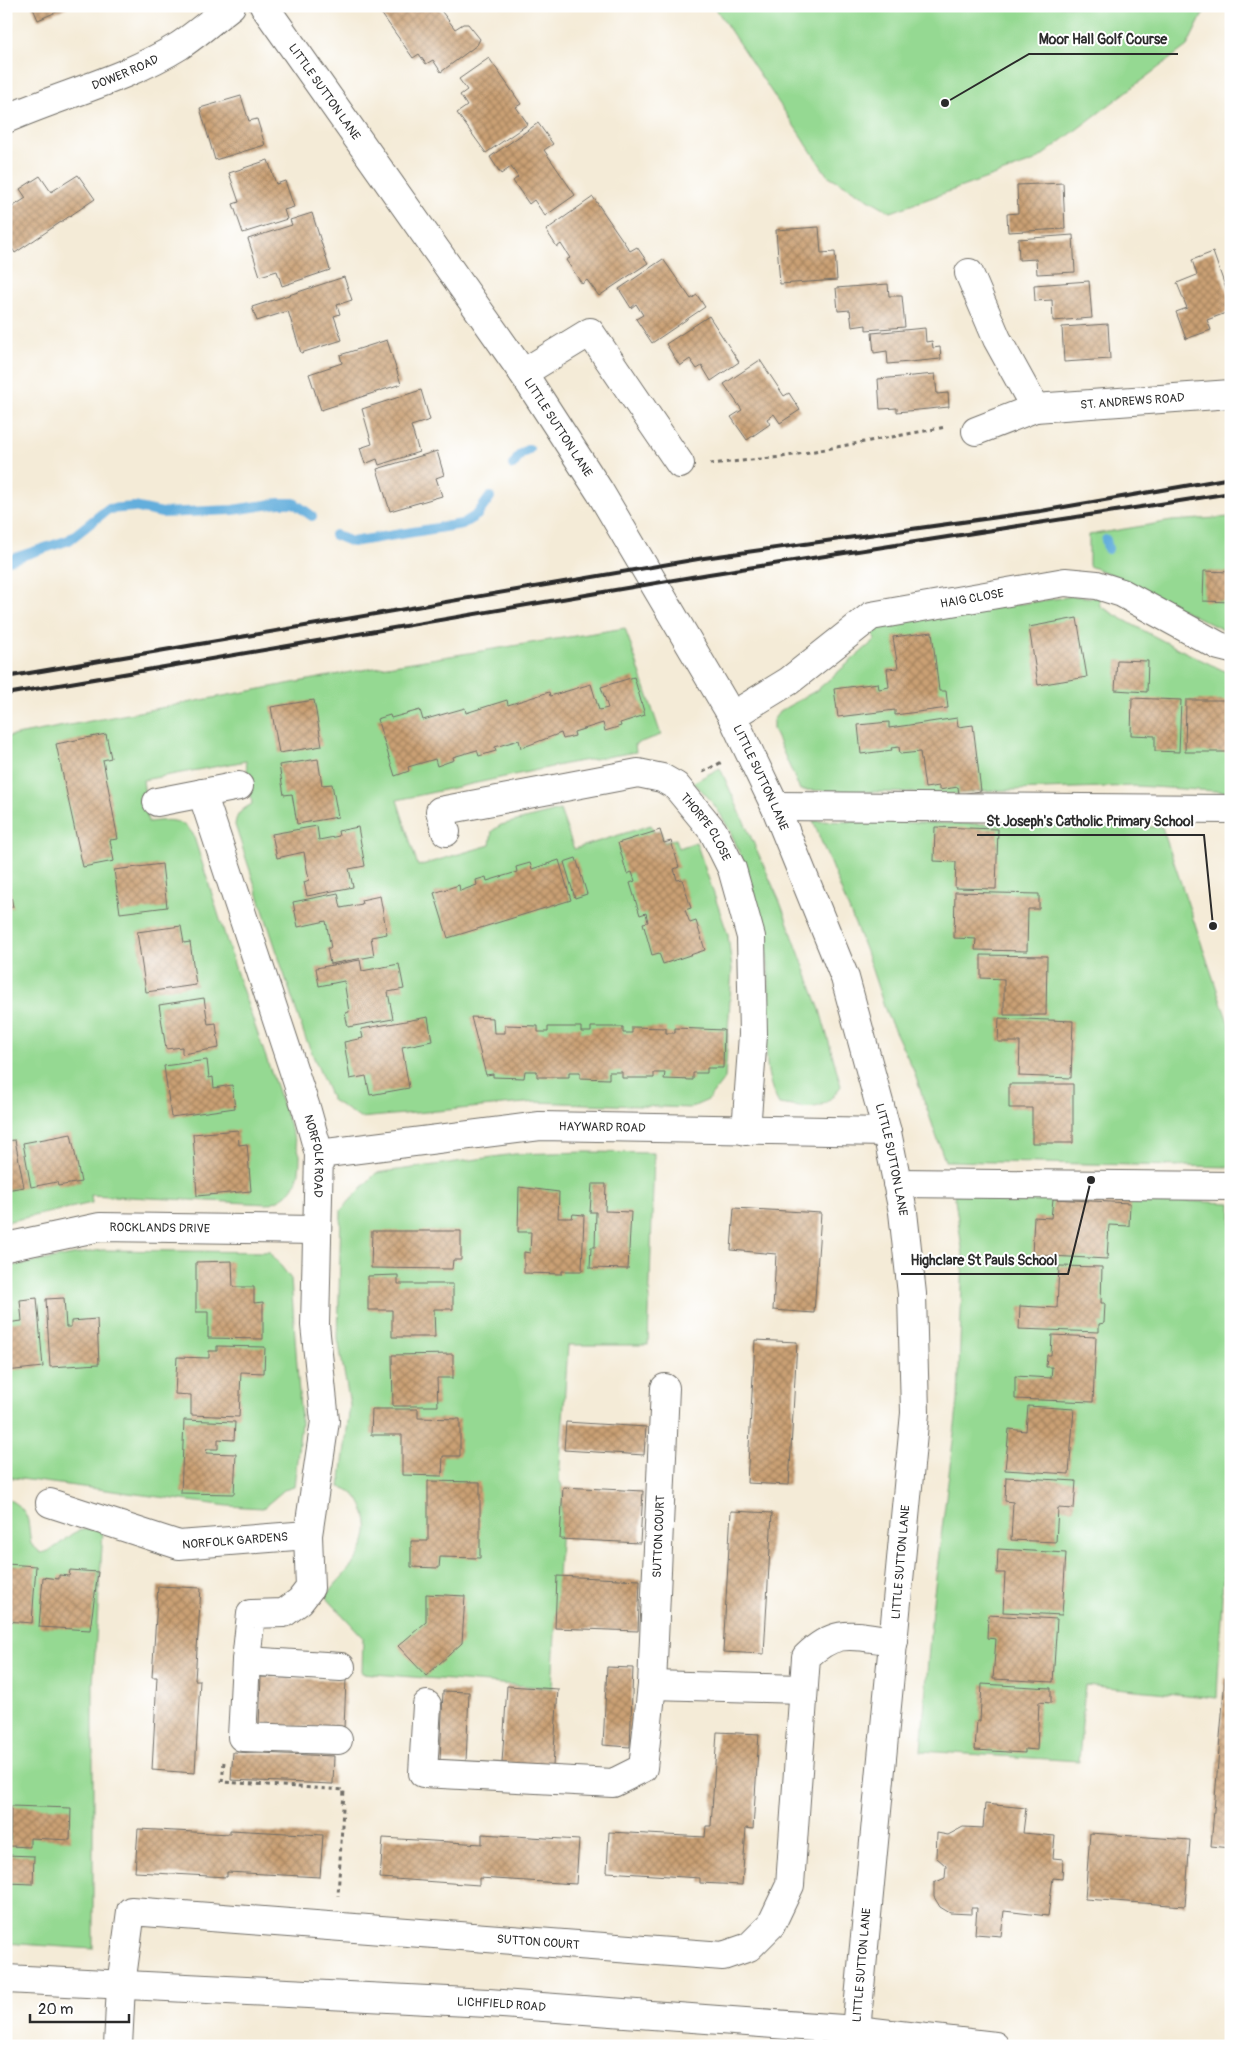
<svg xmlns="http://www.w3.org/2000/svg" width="1237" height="2052" viewBox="0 0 1237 2052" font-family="Pangolin,sans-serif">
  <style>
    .green { fill: #95d992; stroke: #60825e }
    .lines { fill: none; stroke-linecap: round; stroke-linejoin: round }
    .stream { stroke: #64aedc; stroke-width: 10 }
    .building { fill: url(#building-cross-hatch) }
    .minor-casing { stroke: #716e67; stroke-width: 30 }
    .major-casing { stroke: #716e67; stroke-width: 30 }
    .path { stroke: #716e67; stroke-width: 3; stroke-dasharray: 4 4; stroke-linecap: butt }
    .minor { stroke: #fff; stroke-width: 28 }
    .major { stroke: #fff; stroke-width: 28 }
    .rail { stroke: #2b2b2b; stroke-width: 4 }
    .labels { text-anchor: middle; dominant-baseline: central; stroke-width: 4; stroke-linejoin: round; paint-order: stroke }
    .street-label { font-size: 12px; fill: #2b2b2b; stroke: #fff }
    .leader { fill: none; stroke: #2b2b2b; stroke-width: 2 }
    .callout-dot { fill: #2b2b2b; stroke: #fff; stroke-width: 2 }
    .callout-label { font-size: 14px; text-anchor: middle; font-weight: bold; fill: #2b2b2b; stroke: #fff; stroke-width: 4; stroke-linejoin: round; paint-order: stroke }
  </style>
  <defs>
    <pattern id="building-cross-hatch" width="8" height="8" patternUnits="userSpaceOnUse" patternTransform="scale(1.25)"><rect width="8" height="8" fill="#caa074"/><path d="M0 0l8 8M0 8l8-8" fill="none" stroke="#a4835f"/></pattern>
  </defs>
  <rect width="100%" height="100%" fill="#fff"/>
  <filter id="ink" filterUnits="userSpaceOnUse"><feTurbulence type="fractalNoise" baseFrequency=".02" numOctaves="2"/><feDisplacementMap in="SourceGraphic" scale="10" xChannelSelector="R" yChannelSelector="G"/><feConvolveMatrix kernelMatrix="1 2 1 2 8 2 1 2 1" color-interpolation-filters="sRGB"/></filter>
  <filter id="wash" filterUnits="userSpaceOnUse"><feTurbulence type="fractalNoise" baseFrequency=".0096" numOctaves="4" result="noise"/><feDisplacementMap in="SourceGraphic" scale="20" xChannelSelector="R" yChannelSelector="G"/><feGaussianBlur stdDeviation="1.12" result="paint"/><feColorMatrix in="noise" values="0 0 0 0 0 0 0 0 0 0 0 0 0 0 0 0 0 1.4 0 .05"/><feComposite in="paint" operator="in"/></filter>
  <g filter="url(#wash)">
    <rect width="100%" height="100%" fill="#f4ebd7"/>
    <path class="green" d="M714 6H1207L1187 46 1035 161 891 212 827 175Z
      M1231 517V634L1113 575 1089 566V535L1172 521Z
      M1074 596 1099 598 1100 606C1142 631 1186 653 1231 674V792L1136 786 981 791 959 794 800 790 773 729V720L780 711 817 690 875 640 872 631 891 623Z
      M625 628 661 735 635 744 636 752 570 763 397 800 418 866 490 845 492 831 501 825 560 810 574 849 651 825 654 832 660 830 664 842 676 839 679 848 696 842 728 935 732 969 725 1078 708 1100 690 1108 536 1102 360 1118 332 1100 305 1037 235 825C236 813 243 809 252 804L246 761 143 780 148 822C168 820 180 817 193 834L240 983 300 1155C300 1181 295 1195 268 1204L91 1195 92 1203 6 1222V737L356 671Z
      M720 768 780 902 820 1010 841 1086C822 1114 809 1108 779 1104 758 1067 769 1024 769 984 769 932 738 812 692 783Z
      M813 821 1162 827 1231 1031V1167L945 1161 913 1069 887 1015 865 949Z
      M587 1152 654 1153 648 1345H568L559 1480 563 1487 552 1688 362 1673 363 1637 325 1596C348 1569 380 1544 362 1506 357 1496 351 1489 340 1487L350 1405 338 1339 341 1210 376 1173 515 1154Z
      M954 1192 1231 1203V1411L1217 1698 1085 1685 1079 1761 921 1751 932 1609 958 1401 963 1255Z
      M101 1250 270 1252 291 1279 301 1423 294 1487 284 1490 263 1508 228 1506 6 1477V1267Z
      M6 1498C32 1512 27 1519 31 1544L41 1553C70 1546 65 1523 103 1531L93 1684V1949L6 1943Z"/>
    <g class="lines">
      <path class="stream" d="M513 465 520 455 529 449
        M335 535 352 542 462 524 477 515 490 497
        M1106 540 1108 549
        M6 561 69 540 108 509 134 507 162 513 233 510 279 503H294L312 516"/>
    </g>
    <g id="blocks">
      <path class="building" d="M32 6H70L38 20Z
        M390 6H441L439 8 455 29 463 24H468L480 39 477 45 441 72 433 60 426 64 419 54 413 58 381 13Z
        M489 58 521 104 516 107 528 124 486 153 457 113 467 106 460 95 467 90 459 79Z
        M241 96 249 121 257 119 265 145 215 160 200 108Z
        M538 123 553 144 544 150 575 195 545 216 534 200 529 204 513 181 518 177 511 167 501 174 490 157Z
        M268 160 276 184 285 181 294 207 284 210 287 219 243 233 233 204 239 202 229 173Z
        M78 175 95 199 15 253 6 239V211L26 198 20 189 40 176 51 192Z
        M1063 183 1065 229 1008 232 1007 214 1018 213 1017 185Z
        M593 197 630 251 637 247 648 263 599 296 587 280 582 284 566 260 570 258 561 244 557 247 546 230Z
        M312 213 330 270 282 286 277 271 260 276 248 239 292 225 290 220Z
        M819 227 821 253 835 252 837 280 780 284 776 230Z
        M1073 235 1075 272 1037 274 1036 259 1019 260 1018 239Z
        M1213 252 1231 303V311L1207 320 1211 330 1186 339 1176 312 1187 308 1177 283 1197 275 1192 260Z
        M663 259 691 299 697 295 705 307 652 343 636 319 643 315 636 304 631 308 619 289Z
        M344 277 352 300 337 305 340 314 334 316 342 340 301 353 288 311 257 321 252 307Z
        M1089 281 1092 318 1053 321 1052 300 1035 301 1034 285Z
        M888 284 889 296H902L905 327 866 330V325L852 327 850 310 838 311 836 288Z
        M709 316 739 362 711 381 702 366 697 369 690 359 680 366 666 344Z
        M1108 324 1110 359 1064 362 1062 327Z
        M925 328 926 342 932 341 933 348 940 347 941 359 888 364 887 351 874 353 872 333Z
        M387 340 401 384 321 410 309 374 342 363 340 355Z
        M760 360 784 396 789 393 800 410 780 423 774 414 767 419 770 424 747 440 731 417 742 410 724 384Z
        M935 374 937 394 948 393 949 407 897 412V408L880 409 878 379Z
        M421 390 430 420 411 426 419 452 379 465 377 459 365 464 360 448 372 444 362 409Z
        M437 451 444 475 436 478 442 496 390 511 377 469Z
        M1204 571 1231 572V602L1203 601Z
        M1077 618 1087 677 1038 685 1029 627Z
        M932 632 939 691H946L948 708 895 715V710L838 717 834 689 878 683 879 689 889 687 887 669 898 668 893 637Z
        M1117 660 1148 661 1147 692 1115 690Z
        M634 677 645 715 620 723 621 726 605 731 603 723 574 732 575 736 563 739 561 733 521 748 519 740 495 747 496 751 479 756 477 750 453 757 454 760 437 766 435 759 408 767 409 771 395 776 377 719 390 715 391 718 420 710 423 720 465 708 466 713 507 700 508 705 549 692 550 696 591 684 599 710 608 708 601 687Z
        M1132 698 1181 700 1179 752 1155 751V736L1131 735Z
        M314 700 322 746 279 753 271 707Z
        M1186 700H1229L1228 752H1185Z
        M957 718 958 727 973 725 981 791 959 794 958 787 939 790V786L925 788 920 752 900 754 899 747 891 748 892 750 861 754 858 725 889 722V728Z
        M106 734 111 758 103 760 118 839 110 840 114 861 83 867 56 744Z
        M318 759 322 785 332 784 338 817 297 824 292 794 284 795 279 765Z
        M317 826 319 840 339 836 338 831 358 827 365 866 349 869 353 887 307 896 304 882 309 880 304 852 277 858 272 834Z
        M935 827 998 829 996 889 955 888 956 862 934 861Z
        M660 830 664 843 671 841 679 867 674 869 677 880 682 879 691 908 685 910 690 923 696 921 705 950 663 964 659 953 652 955 643 923 648 922 646 913 640 915 630 883 635 881 632 872 627 874 618 843Z
        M576 858 587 894 575 898 564 862Z
        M559 860 571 900 448 938 434 893 459 885 460 891 477 885 476 880 486 877 487 881 517 872 516 867 530 863 532 869Z
        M162 864 167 907 120 913 114 870Z
        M6 880H8L13 907 6 908Z
        M955 892 1039 894V909H1028L1027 951 975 950 976 939 954 938Z
        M338 893 341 908 362 904 361 900 380 896 387 934 371 937 374 956 330 964 327 948H331L326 921 298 927 293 902Z
        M181 926 184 943 190 942 196 985 146 992 137 932Z
        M981 955 1047 956 1046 1015H1004V979L981 978Z
        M360 960 362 971 399 964 404 989 388 992 393 1019 348 1027 345 1013 349 1012 344 981 319 986 316 968Z
        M204 998 208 1024 216 1023 219 1048 182 1054V1047L166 1049 159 1005Z
        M428 1017 432 1041 402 1047 409 1088 370 1095 366 1076 350 1079 344 1042 363 1038 361 1029Z
        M471 1017 493 1018 494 1033H505V1025L538 1026V1032H548V1027H581V1032H591V1027H623V1033H632V1027L666 1028V1033H675V1028L724 1030 723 1068H707V1073H693V1080L664 1079 665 1073H654V1078H622V1072H609V1079L580 1078V1072H569V1077H537V1071H525L524 1078 493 1077V1074L486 1075Z
        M999 1018 1073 1021 1071 1078 1019 1076 1020 1042H998Z
        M207 1060 209 1078 213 1077 214 1088 232 1085 235 1108 171 1117 164 1066Z
        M1009 1084H1073V1143H1032V1108H1009Z
        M238 1130 239 1145 247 1144 251 1191 197 1196 193 1134Z
        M71 1134 81 1182 58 1186 57 1182 31 1187 23 1143Z
        M15 1140 24 1187 6 1190V1141Z
        M592 1184H606L605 1211 631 1212 628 1269 590 1268 591 1247H595L596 1212H590Z
        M519 1187 559 1192 558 1218H572L573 1214 584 1215 582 1271H562V1274L524 1273V1252L530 1253 531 1232H518Z
        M1053 1199 1130 1203 1129 1226 1109 1225 1107 1259 1032 1255 1034 1217 1051 1218Z
        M734 1208 821 1213 814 1313 773 1310 776 1254 731 1250Z
        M372 1231H461V1260H453L452 1269 371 1268Z
        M232 1261 233 1287H254V1303L263 1302V1339L208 1338V1312H196V1262Z
        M1059 1266 1102 1267 1101 1303H1105L1104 1323 1099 1324V1332L1019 1329 1020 1306 1057 1308Z
        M398 1275V1284H453V1309H434L435 1337H392V1310H368V1276Z
        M37 1298 43 1367 6 1371V1323L22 1321 20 1300Z
        M64 1298 66 1327H71V1321L97 1319 99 1364 50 1367 46 1299Z
        M1052 1335 1096 1337 1093 1402 1015 1399V1376L1051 1378 1052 1367H1046L1047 1355H1051Z
        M755 1340 797 1342 789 1485 747 1483Z
        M217 1346 265 1347 264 1373 241 1372 239 1417 191 1415V1395L175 1394 177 1357 209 1358V1351H217Z
        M453 1354V1378H437L438 1406H393L392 1355Z
        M1028 1406 1074 1409 1069 1474 1005 1470 1009 1429 1026 1431Z
        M372 1409H418V1418L460 1419V1456H443L442 1476 402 1475V1435H371Z
        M184 1420 235 1422 234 1440 218 1439V1449H207L206 1453 236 1454 234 1494 181 1493Z
        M566 1422 646 1427 644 1455 564 1450Z
        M1006 1477 1076 1481 1074 1509 1058 1508 1056 1542 1011 1540 1013 1502 1005 1501Z
        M428 1481 480 1482V1558L440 1557 439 1568 411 1567V1541H428Z
        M563 1487 643 1491 640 1543 560 1539Z
        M731 1511 772 1513 764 1654 723 1652Z
        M998 1549 1066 1553 1062 1615 1003 1612 1005 1573H997Z
        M6 1564 36 1566 32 1623 6 1621Z
        M70 1570 98 1572 90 1630 39 1627 43 1577 59 1579V1575L69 1576Z
        M557 1576 640 1580 638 1631 555 1628Z
        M158 1586 201 1588 195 1680H200L195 1773 152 1770 157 1677H152Z
        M426 1594 465 1596 462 1643 426 1676 398 1646 426 1622Z
        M988 1615 1057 1619 1053 1682 993 1679 996 1639 987 1638Z
        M607 1667 633 1668 630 1747 603 1745Z
        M261 1677 346 1680 344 1728 259 1725Z
        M1225 1678H1231V1848L1211 1846Z
        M982 1684 1051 1688V1703L1039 1702 1037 1750 1025 1749V1753L975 1750 977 1721H980Z
        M507 1686 558 1689 553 1766 502 1763Z
        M443 1691 469 1692 466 1762 440 1761Z
        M717 1732 759 1734 753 1829 746 1828 742 1885 700 1883V1878L607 1872 609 1832 705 1837 706 1826H711Z
        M233 1752 334 1756 333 1784 231 1780Z
        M985 1804 1026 1808 1023 1833 1055 1836 1053 1858 1063 1859 1062 1879 1053 1878 1048 1916 1004 1911 1001 1936 975 1934 977 1908H971V1914L950 1913 940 1907 934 1897V1883L945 1878 946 1866 936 1857 937 1833 948 1835 963 1827 983 1828Z
        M11 1806 71 1808 70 1840 30 1838V1847L10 1846Z
        M138 1829 230 1834V1830L323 1835 320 1877 227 1872V1877L135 1872Z
        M1090 1833 1190 1840 1185 1906 1085 1899Z
        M482 1834 579 1840 576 1884 479 1878V1885L380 1878 383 1838 482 1844Z
        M6 1855 34 1856 33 1884 6 1883Z"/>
    </g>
  </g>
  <g filter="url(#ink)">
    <use href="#blocks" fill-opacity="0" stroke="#716e67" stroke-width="1"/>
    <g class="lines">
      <g class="minor-casing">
        <g id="minor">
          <path id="s1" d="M264 6 523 373 600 492 732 716 775 806 845 978 887 1132 903 1212 912 1294 915 1413 856 2030"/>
          <path id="s2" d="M6 119C63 94 126 79 179 46 197 34 214 19 231 6"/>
          <path d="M969 273 997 339 1035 408"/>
          <path d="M523 373 590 332 680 464"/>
          <path id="s3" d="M976 431 1035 408 1231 394"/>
          <path id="s4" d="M732 716 789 681 871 616 1065 582 1097 585 1122 593 1219 646 1231 649"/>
          <path id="s5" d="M202 793 307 1111 319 1154 315 1325 325 1421 308 1535 310 1588 300 1601 284 1613 251 1614 246 1661"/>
          <path d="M157 802 239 786"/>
          <path d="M775 806 1231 809"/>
          <path id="s6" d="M446 832 440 811 638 773 662 778 676 786 713 831 732 869 751 937 753 1035 746 1131"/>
          <path id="s7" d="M319 1154 540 1126 887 1132"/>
          <path d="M897 1183 1231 1186"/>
          <path id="s8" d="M6 1247 100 1227 317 1230"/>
          <path id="s9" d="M50 1503 179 1545 308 1535"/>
          <path d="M652 1685 802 1689"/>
          <path id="s10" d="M427 1705 423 1773 613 1783 643 1768 652 1685 665 1388"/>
          <path d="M338 1740 242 1737 246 1661 341 1667"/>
          <path id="s11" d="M118 2046 121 1985 131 1911 723 1956 749 1947 771 1925 790 1885 806 1657C837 1627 854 1636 894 1641"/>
        </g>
      </g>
      <g class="major-casing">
        <g id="major">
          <path id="s12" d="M6 1979 488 2003 856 2030 995 2046"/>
        </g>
      </g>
      <path class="path" d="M710 464 782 457 946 427
        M703 772 722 762
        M224 1762 222 1782 344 1790 338 1896"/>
      <use href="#minor" class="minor"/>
      <use href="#major" class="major"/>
      <path class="rail" d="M6 677 704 558 1041 511 1231 478
        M6 694 709 574 1231 493"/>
    </g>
  </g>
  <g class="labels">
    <g class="street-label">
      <text stroke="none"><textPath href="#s2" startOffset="128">DOWER ROAD</textPath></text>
      <text stroke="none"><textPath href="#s1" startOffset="105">LITTLE SUTTON LANE</textPath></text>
      <text stroke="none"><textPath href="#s3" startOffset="161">ST. ANDREWS ROAD</textPath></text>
      <text stroke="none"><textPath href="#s1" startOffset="514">LITTLE SUTTON LANE</textPath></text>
      <text stroke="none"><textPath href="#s4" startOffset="274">HAIG CLOSE</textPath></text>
      <text stroke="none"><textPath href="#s1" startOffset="919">LITTLE SUTTON LANE</textPath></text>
      <text stroke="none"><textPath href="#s6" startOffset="315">THORPE CLOSE</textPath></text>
      <text stroke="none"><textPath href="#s7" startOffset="285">HAYWARD ROAD</textPath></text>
      <text stroke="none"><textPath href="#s5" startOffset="381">NORFOLK ROAD</textPath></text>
      <text stroke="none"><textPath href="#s1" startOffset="1324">LITTLE SUTTON LANE</textPath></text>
      <text stroke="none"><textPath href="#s8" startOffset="156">ROCKLANDS DRIVE</textPath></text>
      <text stroke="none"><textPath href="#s10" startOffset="524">SUTTON COURT</textPath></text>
      <text stroke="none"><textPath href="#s9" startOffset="192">NORFOLK GARDENS</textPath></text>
      <text transform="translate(901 1562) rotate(-85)">LITTLE SUTTON LANE</text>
      <text stroke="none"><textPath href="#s11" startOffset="544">SUTTON COURT</textPath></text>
      <text transform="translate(862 1965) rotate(-85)">LITTLE SUTTON LANE</text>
      <text stroke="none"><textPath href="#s12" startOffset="496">LICHFIELD ROAD</textPath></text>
    </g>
  </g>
  <path class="leader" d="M945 103L1029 54H1178M1213 926L1204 835H977M1091 1180L1068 1274H901"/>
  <g class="callout-dot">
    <circle cx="945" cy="103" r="5"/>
    <circle cx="1213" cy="926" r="5"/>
    <circle cx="1091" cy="1180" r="5"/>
  </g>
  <g class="callout-label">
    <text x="1103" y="44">Moor Hall Golf Course</text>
    <text x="1090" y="826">St Joseph's Catholic Primary School</text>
    <text x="984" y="1265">Highclare St Pauls School</text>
  </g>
  <rect width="1237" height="2052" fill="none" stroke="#fff" stroke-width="25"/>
  <path d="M30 2014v8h99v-8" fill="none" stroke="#2b2b2b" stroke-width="2.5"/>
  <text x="38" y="2014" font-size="15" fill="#2b2b2b" stroke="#ffffff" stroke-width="4" paint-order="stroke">20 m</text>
</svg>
